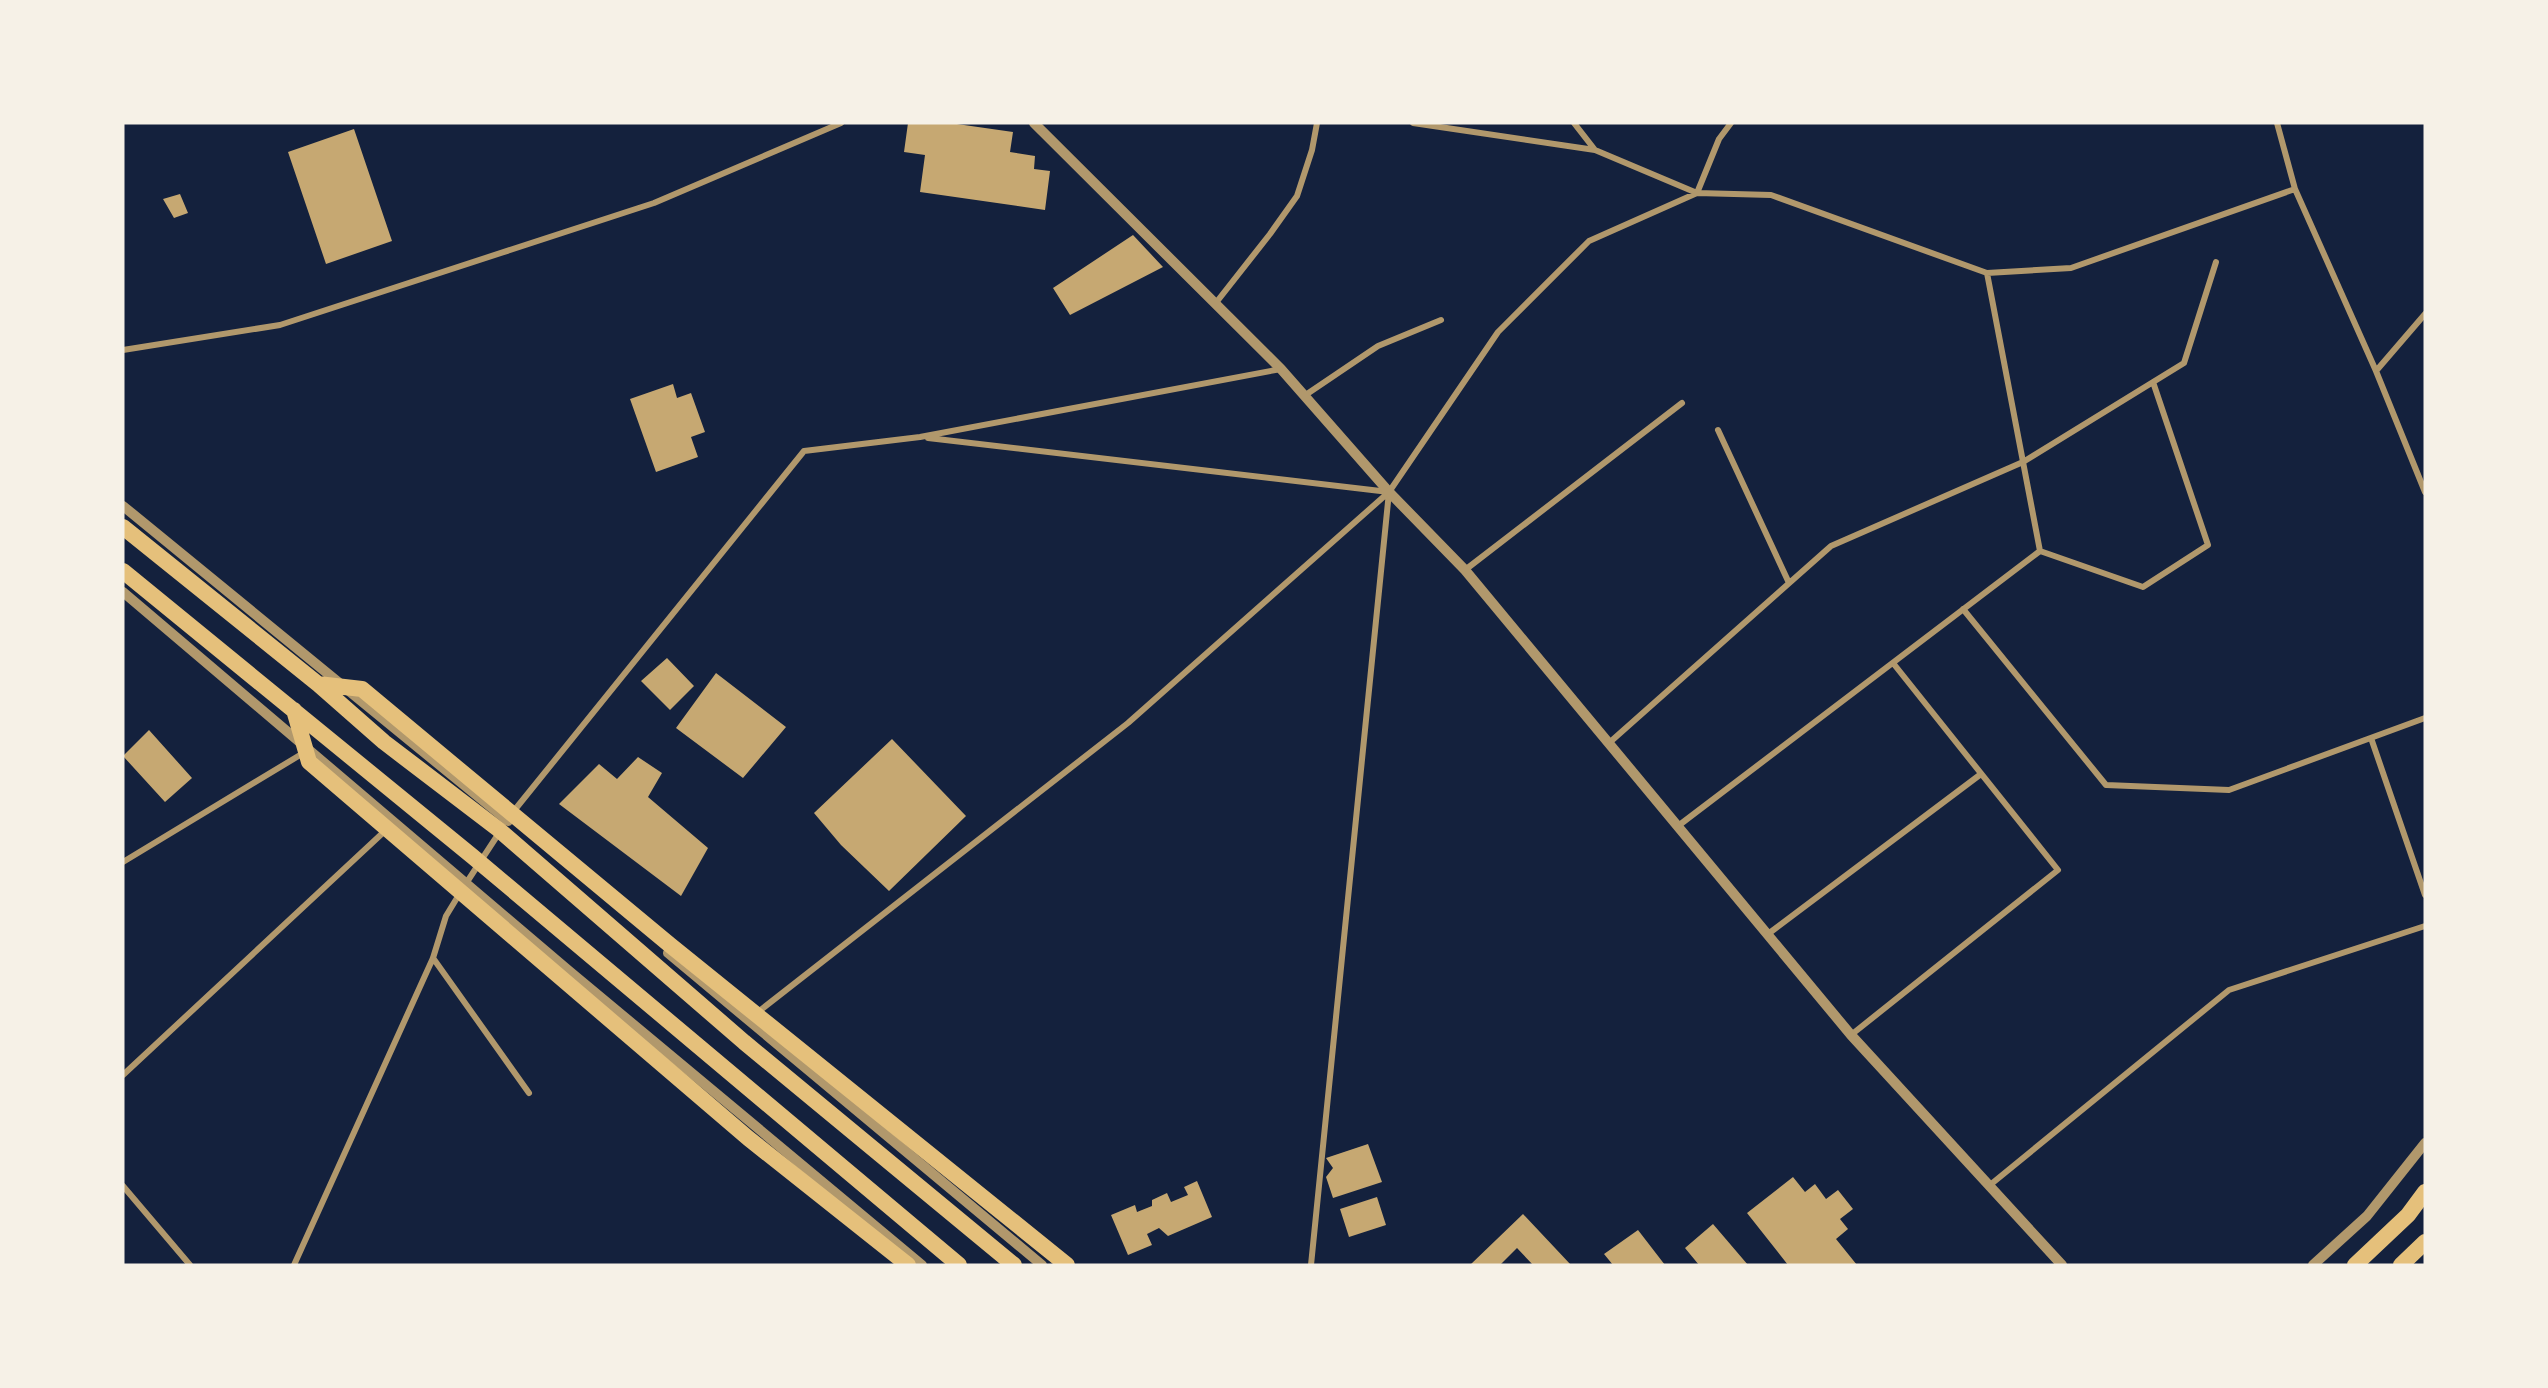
<svg xmlns="http://www.w3.org/2000/svg" width="2548" height="1388" viewBox="0 0 2548 1388" font-family="Lora,serif">
  <style>
    .building { fill: #c6a872 }
    .lines { fill: none; stroke-linecap: round; stroke-linejoin: round }
    .minor { stroke: #b1986c; stroke-width: 6 }
    .tertiary { stroke: #b1986c; stroke-width: 10 }
    .trunk { stroke: #e5c07b; stroke-width: 16 }
  </style>
  <rect width="100%" height="100%" fill="#14213d"/>
  <path class="building" d="M908 123H950L1013 132 1010 152 1035 156 1034 169 1050 171 1045 210 920 192 925 155 904 152Z
    M354 129 392 241 326 264 288 152Z
    M180 194 188 213 174 218 163 199Z
    M1133 235 1163 267 1070 315 1053 288Z
    M673 384 677 398 691 393 705 432 691 437 698 457 656 472 630 399Z
    M667 658 694 686 670 710 641 681Z
    M716 673 786 727 743 778 676 728Z
    M149 730 192 778 165 802 123 756Z
    M892 739 966 816 889 891 841 845 814 813Z
    M638 757 662 773 648 797 708 848 681 896 559 804 599 764 617 779Z
    M1368 1144 1382 1182 1333 1198 1326 1177 1333 1168 1326 1158Z
    M1793 1177 1805 1192 1815 1184 1826 1199 1838 1190 1853 1209 1840 1219 1848 1229 1836 1239 1857 1265H1788L1747 1213Z
    M1197 1181 1212 1217 1168 1236 1159 1228 1147 1234 1152 1245 1128 1255 1111 1215 1135 1205 1137 1212 1152 1206V1200L1167 1193 1171 1202 1188 1195 1184 1187Z
    M1377 1197 1386 1225 1349 1237 1340 1209Z
    M1523 1214 1571 1265H1533L1517 1248 1500 1265H1470Z
    M1713 1224 1748 1265H1699L1685 1248Z
    M1638 1230 1665 1265H1613L1604 1254Z"/>
  <g class="lines">
    <path class="minor" d="M1413 123 1595 150
      M1574 123 1595 150 1697 193 1771 195 1987 273 2071 268 2295 189
      M2277 123 2295 189 2376 371 2425 492
      M1215 304 1270 234 1297 196 1312 150 1317 123
      M123 350 280 325 654 203 841 123
      M2376 371 2425 314
      M1304 396 1378 346 1441 320
      M1718 430 1789 583
      M928 438 1389 492 1498 332 1589 241 1697 193 1719 139 1731 123
      M2040 551 2143 587 2208 545 2153 382
      M1465 570 1682 403
      M1963 609 2106 785 2229 790 2425 718
      M2371 738 2425 895
      M1609 743 1831 546 2023 462 2184 363 2216 262
      M513 812 804 451 920 437 1281 369
      M1678 826 2040 551 1987 273
      M123 862 305 752
      M465 885 499 833
      M1768 934 1981 774
      M433 958 529 1093
      M758 1012 1128 723 1389 492 1311 1265
      M1851 1035 2058 870 1893 663
      M123 1075 387 829
      M1990 1185 2229 990 2425 926
      M123 1186 190 1265
      M294 1265 433 958 446 916 460 893"/>
    <path class="tertiary" d="M1034 123 1281 369 1389 492 1465 570 1851 1035 2062 1265
      M123 506 508 821
      M123 592 568 970 922 1265
      M668 953 1042 1265
      M2313 1265 2367 1216 2425 1143"/>
    <path class="trunk" d="M123 527 318 684 384 742 498 829 744 1042 1014 1265
      M123 571 472 856 959 1265
      M318 684 362 689 670 945 1067 1265
      M294 710 309 762 748 1138 908 1265
      M2355 1265 2408 1215 2425 1192
      M2401 1265 2425 1242"/>
  </g>
  <rect width="2548" height="1388" fill="none" stroke="#f6f1e7" stroke-width="249"/>
</svg>
